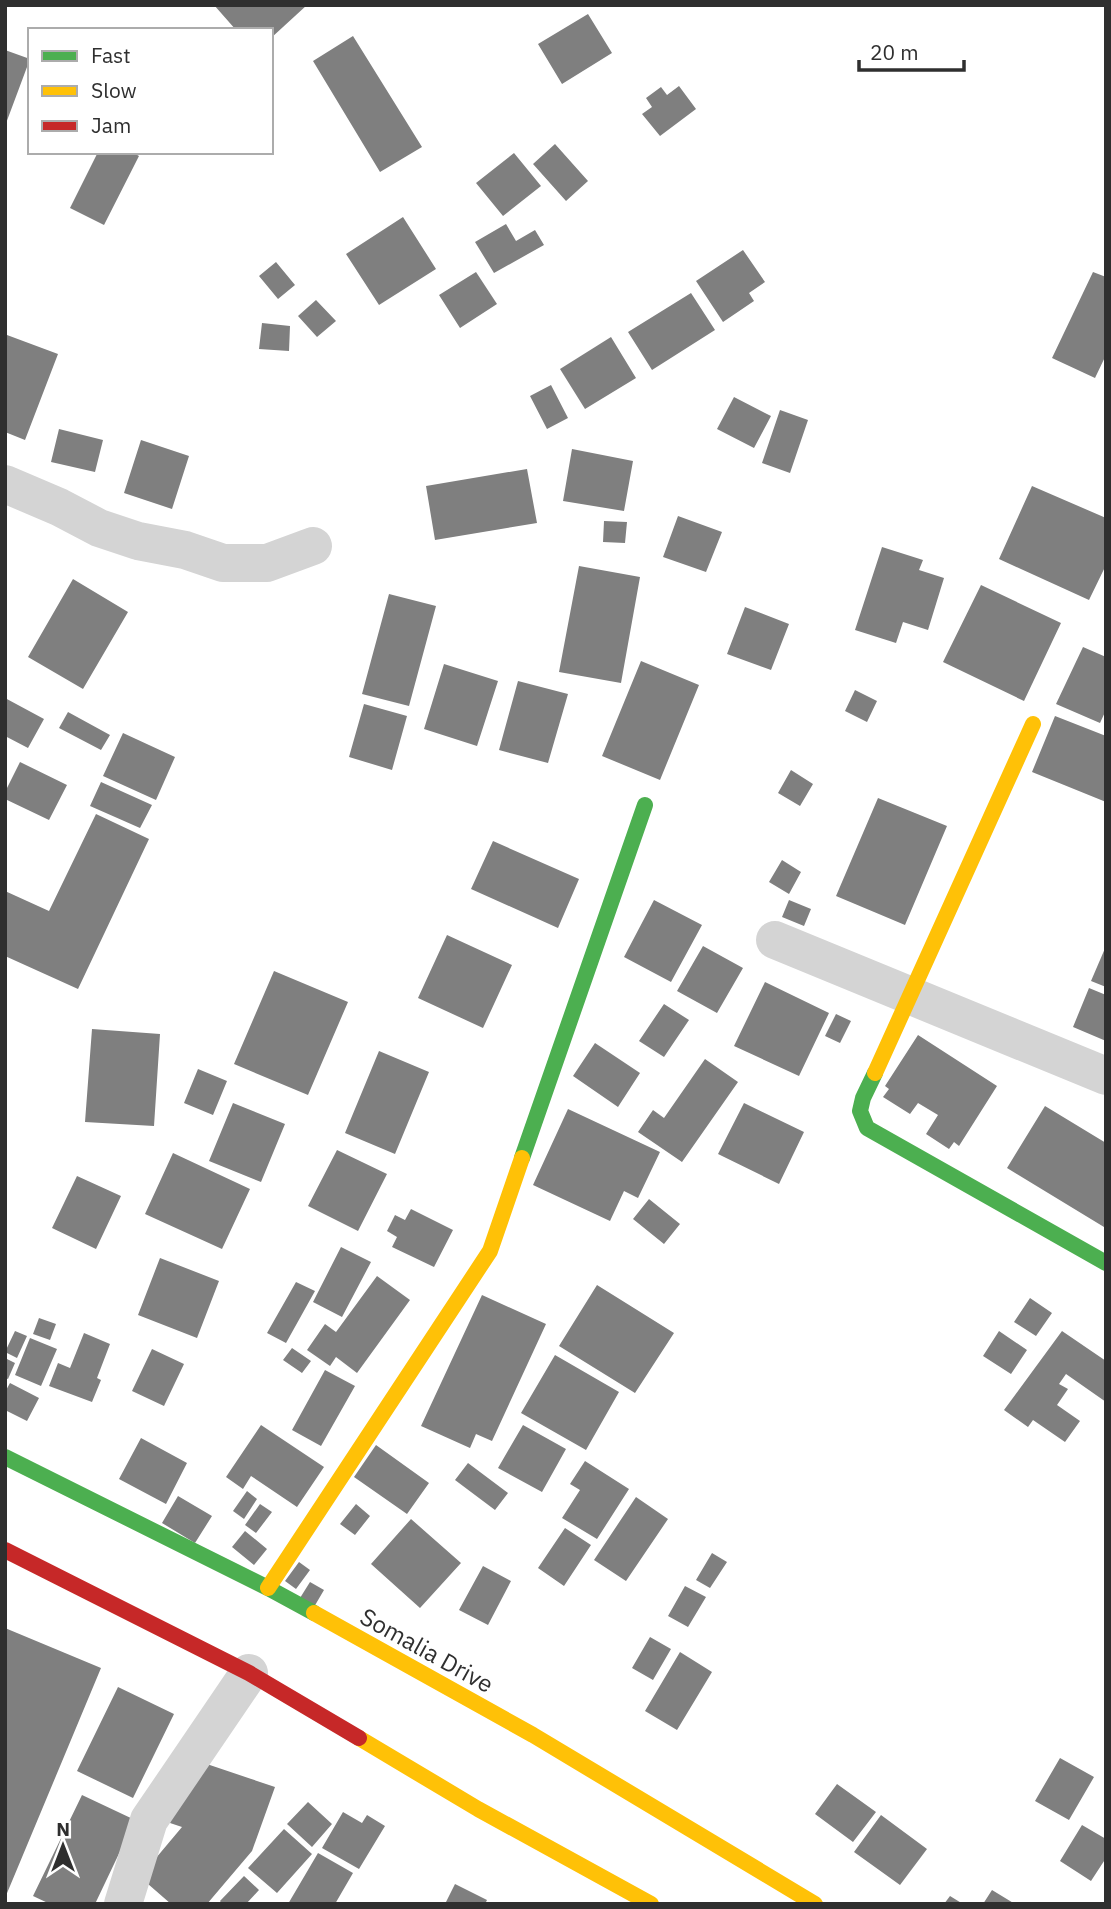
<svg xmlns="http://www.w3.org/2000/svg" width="1111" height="1909" viewBox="0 0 1111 1909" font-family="'IBM Plex Sans',sans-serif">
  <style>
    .building { fill: #7f7f7f }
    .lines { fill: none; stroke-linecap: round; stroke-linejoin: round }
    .street { stroke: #d4d4d4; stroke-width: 38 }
    .fast { stroke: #4caf50; stroke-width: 16 }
    .slow { stroke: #ffc107; stroke-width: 16 }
    .jam { stroke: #c62828; stroke-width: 16 }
    .labels { text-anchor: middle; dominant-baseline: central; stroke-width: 7; stroke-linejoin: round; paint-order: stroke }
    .street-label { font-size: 24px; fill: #2f2f2f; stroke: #fff }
  </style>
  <rect width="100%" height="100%" fill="#fff"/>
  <path class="building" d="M214 5H307L271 38V30H236Z
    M588 14 612 53 562 84 538 44Z
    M353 36 422 147 380 172 313 61Z
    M5 50 30 59 5 126Z
    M679 86 696 109 660 136 642 114 652 107 646 98 661 87 667 95Z
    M555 144 588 181 566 201 533 164Z
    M98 152H132L139 156 104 225 70 208Z
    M514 153 541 186 503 216 476 183Z
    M403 217 436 269 379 305 346 254Z
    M506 224 516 241 535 230 544 245 494 273 475 242Z
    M743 250 765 282 749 293 754 301 723 322 696 281Z
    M276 262 295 285 278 299 259 276Z
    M476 272 497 304 460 328 439 295Z
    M1093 272 1106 277V355L1095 378 1052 358Z
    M691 293 715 330 652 370 628 332Z
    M316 300 336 321 317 337 298 316Z
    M262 323 290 326 289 351 259 349Z
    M7 335 58 354 25 440 5 432V340Z
    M611 337 636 378 585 409 560 369Z
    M551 385 568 418 547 429 530 396Z
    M734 397 771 416 754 448 717 429Z
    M780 410 808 420 790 473 762 463Z
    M59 429 103 440 95 472 51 462Z
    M141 440 189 456 172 509 124 493Z
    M572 449 633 461 624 511 563 501Z
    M527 469 537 523 435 540 426 486Z
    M1032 486 1106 518V565L1089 600 999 559Z
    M678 516 722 532 706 572 663 557Z
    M604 521 627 522 625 543 603 542Z
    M882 547 923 560 919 570 944 578 928 630 903 622 896 643 855 630Z
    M579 566 640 577 621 683 559 672Z
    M73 579 128 612 83 689 28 657Z
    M981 585 1061 623 1024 701 943 662Z
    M389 594 436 606 409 706 362 694Z
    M745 607 789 624 771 670 727 654Z
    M1083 647 1106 657V710L1100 723 1056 704Z
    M641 661 699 685 660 780 602 756Z
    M444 664 498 681 477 746 424 729Z
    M518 681 568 694 548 763 499 750Z
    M855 690 877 701 867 722 845 711Z
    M5 698 44 719 28 748 5 736Z
    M364 704 407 716 392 770 349 757Z
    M68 712 110 735 101 750 59 728Z
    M1055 716 1106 736V802L1032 772Z
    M123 733 175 757 156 800 103 776Z
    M20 762 67 785 49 820 5 799V792Z
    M791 770 813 784 800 806 778 793Z
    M101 782 152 805 140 828 90 806Z
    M878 798 947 826 905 925 836 896Z
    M96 814 149 839 78 989 5 956V891L49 911Z
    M493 841 579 879 558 928 471 889Z
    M782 860 801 872 789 894 769 882Z
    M654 900 702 925 671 982 624 957Z
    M789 900 811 909 804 926 782 917Z
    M447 935 512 965 483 1028 418 998Z
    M703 946 743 968 717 1013 677 991Z
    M1106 946V987L1091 981Z
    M274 971 348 1002 308 1095 234 1064Z
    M765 982 829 1013 799 1076 734 1046Z
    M1089 988 1106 995V1041L1073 1027Z
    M664 1004 689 1020 664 1057 639 1041Z
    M836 1014 851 1021 840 1043 825 1036Z
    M92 1029 160 1034 154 1126 85 1122Z
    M918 1035 997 1086 959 1146 954 1142 949 1149 926 1134 938 1115 918 1103 910 1114 883 1097 889 1089 885 1086Z
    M595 1043 640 1073 618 1107 573 1076Z
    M379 1051 429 1072 395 1154 345 1133Z
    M705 1059 738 1082 682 1162 638 1132 653 1110 664 1118Z
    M198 1069 227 1081 213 1115 184 1103Z
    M233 1103 285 1124 261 1182 209 1161Z
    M744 1103 804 1132 779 1184 718 1154Z
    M1045 1106 1106 1143 1104 1227 1007 1168Z
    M568 1109 660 1152 638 1198 624 1191 610 1221 533 1185Z
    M337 1150 387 1174 358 1231 308 1206Z
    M173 1153 250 1189 222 1249 145 1214Z
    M77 1176 121 1196 96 1249 52 1228Z
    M649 1199 680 1224 664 1244 633 1219Z
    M411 1209 453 1230 434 1267 392 1247 397 1237 387 1231 395 1215 405 1220Z
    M341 1247 371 1262 342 1317 313 1302Z
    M160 1258 219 1281 197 1338 138 1315Z
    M377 1276 410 1300 357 1373 336 1357 330 1366 307 1350 325 1324 336 1332Z
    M296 1282 315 1291 286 1343 267 1333Z
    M597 1285 674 1333 635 1393 559 1346Z
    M482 1295 546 1324 492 1441 476 1434 470 1448 421 1426Z
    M1030 1298 1052 1313 1036 1336 1014 1322Z
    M39 1318 56 1324 50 1340 33 1334Z
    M15 1331 27 1336 17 1358 5 1352Z
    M999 1331 1027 1350 1011 1374 983 1356Z
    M1062 1331 1106 1361V1402L1066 1374 1059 1384 1068 1389 1057 1405 1080 1421 1065 1442 1033 1420 1028 1427 1004 1410Z
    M84 1333 110 1344 97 1378 101 1380 92 1402 49 1386 58 1363 70 1368Z
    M30 1338 57 1349 41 1386 15 1375Z
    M292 1348 311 1361 302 1373 283 1360Z
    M152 1349 184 1364 164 1406 132 1391Z
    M555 1355 619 1392 586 1450 521 1413Z
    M5 1358 15 1363 8 1379 5 1378Z
    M325 1370 355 1386 321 1446 292 1430Z
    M10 1383 39 1398 27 1421 5 1410V1392Z
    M261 1425 324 1467 297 1507 251 1476 243 1489 226 1477Z
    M523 1425 566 1449 542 1492 498 1468Z
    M141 1438 187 1463 166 1504 119 1479Z
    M376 1445 429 1483 407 1514 354 1477Z
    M585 1461 629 1489 597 1539 562 1518 580 1490 570 1484Z
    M468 1463 508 1493 495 1510 455 1480Z
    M247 1491 257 1499 244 1519 233 1511Z
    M178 1496 212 1516 195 1543 162 1523Z
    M636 1497 668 1519 626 1581 594 1560Z
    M260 1504 272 1512 256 1533 245 1525Z
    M356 1504 370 1516 355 1535 340 1524Z
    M411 1519 461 1563 420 1608 371 1564Z
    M565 1528 591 1545 564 1586 538 1568Z
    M245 1531 267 1549 254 1565 232 1547Z
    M712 1553 727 1562 710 1588 696 1580Z
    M299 1562 310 1570 296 1589 285 1581Z
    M483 1566 511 1581 488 1625 459 1610Z
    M310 1582 324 1590 314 1607 300 1598Z
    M685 1586 706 1597 688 1627 668 1616Z
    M5 1628 101 1668 5 1898Z
    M650 1637 671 1649 653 1680 632 1668Z
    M680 1652 712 1672 677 1730 645 1711Z
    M118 1687 174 1714 133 1798 77 1771Z
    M1060 1758 1094 1777 1069 1820 1035 1801Z
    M192 1759 275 1787 252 1851 207 1904H171L140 1877 182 1827 170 1823Z
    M837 1784 876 1812 853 1842 815 1814Z
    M82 1795 135 1820 95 1904H50L33 1896Z
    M308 1802 332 1824 312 1847 287 1824Z
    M343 1812 362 1823 367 1815 385 1826 359 1869 322 1848Z
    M881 1815 927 1849 900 1885 854 1852Z
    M1082 1825 1106 1839V1858L1091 1881 1060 1861Z
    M284 1829 312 1854 277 1893 248 1868Z
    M318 1853 353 1873 335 1904H288Z
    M244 1876 259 1890 246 1904H222L220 1901Z
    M455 1884 487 1900 485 1904H445Z
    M992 1890 1015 1904H983Z
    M950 1896 963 1904H944Z"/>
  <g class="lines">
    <path class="street" d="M5 484 59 507 99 528 138 541 185 550 223 563H267L313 546
      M775 940 1106 1076
      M123 1904 149 1820 249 1673"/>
    <path class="fast" d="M875 1073 863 1098 860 1111 867 1128 1106 1263
      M522 1158 645 805
      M5 1457 268 1588 314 1613"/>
    <path class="slow" d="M875 1073 1033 724
      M268 1588 490 1251 522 1158
      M314 1613 533 1735 815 1904
      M359 1738 478 1809 651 1904"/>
    <path class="jam" d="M5 1550 249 1673 359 1738"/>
  </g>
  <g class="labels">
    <g class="street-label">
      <text transform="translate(427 1650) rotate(29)">Somalia Drive</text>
    </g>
  </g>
  <rect width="1111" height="1909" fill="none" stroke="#2f2f2f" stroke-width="14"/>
  <rect x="28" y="28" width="245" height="126" fill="#ffffff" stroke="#acacac" stroke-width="2"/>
  <rect x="42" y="51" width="35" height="10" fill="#4caf50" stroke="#acacac" stroke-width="2"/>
  <text x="91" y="63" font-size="21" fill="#2f2f2f">Fast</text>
  <rect x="42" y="86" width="35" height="10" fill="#ffc107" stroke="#acacac" stroke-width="2"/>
  <text x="91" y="98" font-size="21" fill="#2f2f2f">Slow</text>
  <rect x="42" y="121" width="35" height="10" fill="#c62828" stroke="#acacac" stroke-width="2"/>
  <text x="91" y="133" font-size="21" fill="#2f2f2f">Jam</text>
  <g transform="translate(63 1846)" stroke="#ffffff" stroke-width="5" paint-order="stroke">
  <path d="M0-5L12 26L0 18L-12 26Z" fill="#2f2f2f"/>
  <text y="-10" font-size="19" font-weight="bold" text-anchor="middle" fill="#2f2f2f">N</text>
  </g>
  <path d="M859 60v10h105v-10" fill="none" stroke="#2f2f2f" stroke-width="3.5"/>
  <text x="870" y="60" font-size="21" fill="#2f2f2f" stroke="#ffffff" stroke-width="5" paint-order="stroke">20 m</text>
</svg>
